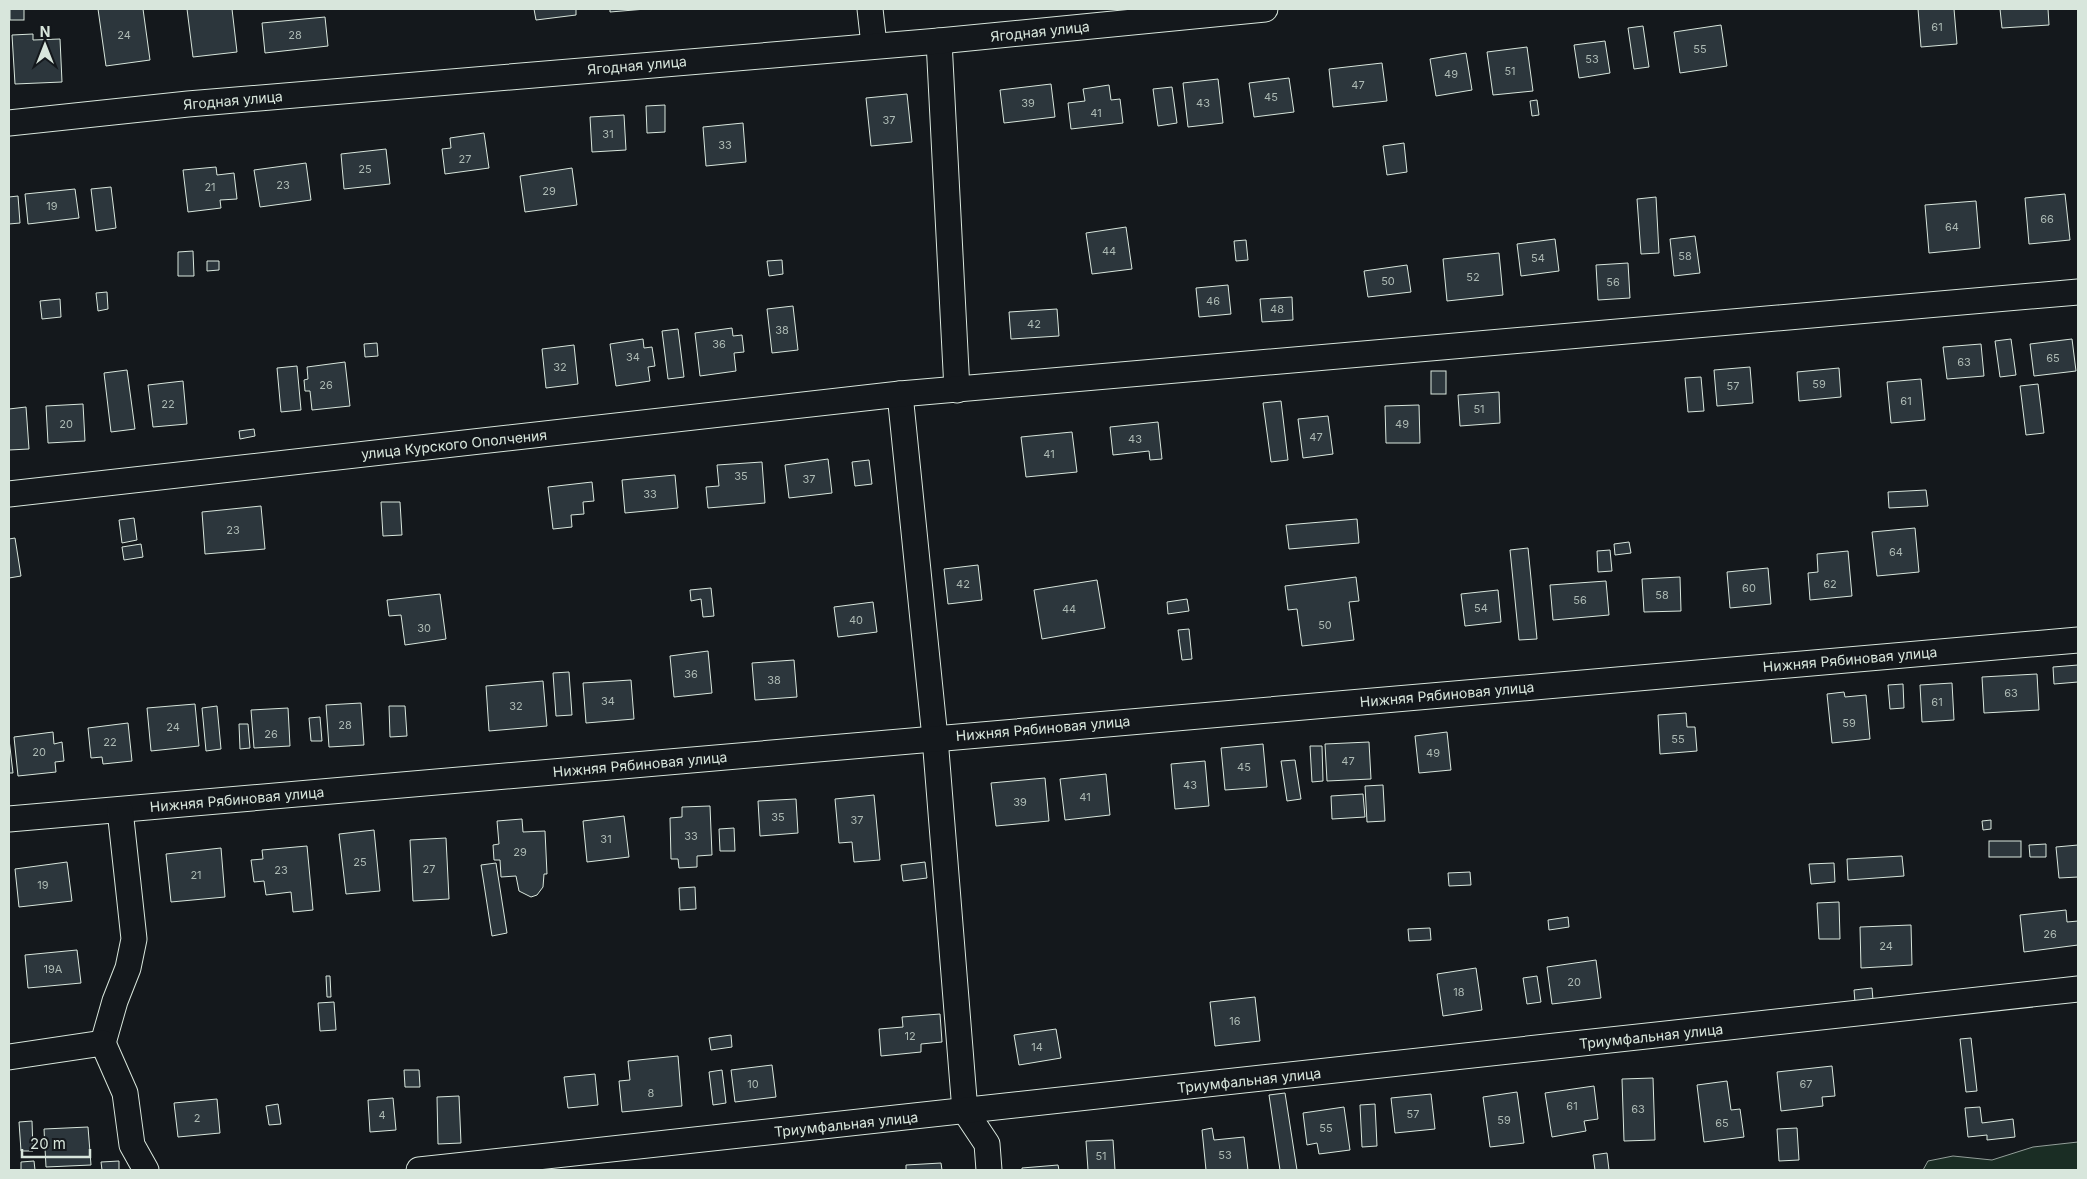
<svg xmlns="http://www.w3.org/2000/svg" width="2087" height="1179" font-family="Inter,sans-serif">
  <rect width="100%" height="100%" fill="#14181c"/>
  <polygon fill="#1a2d24" stroke="#939e99" points="2078,1142 2078,1170 1923,1170 1928,1161 1953,1156 1992,1160 2033,1147"/>
  <g fill="#2c363c" stroke="#d8e6dc">
    <rect x="10" y="9" width="14" height="11"/>
    <polygon points="98,9 143,9 150,60 106,66"/>
    <polygon points="187,9 232,9 237,52 193,57"/>
    <polygon points="534,9 576,9 576,15 536,20"/>
    <polygon points="610,9 646,9 610,12"/>
    <polygon points="1918,9 1954,9 1957,44 1921,47"/>
    <polygon points="2000,9 2048,9 2049,25 2002,28"/>
    <polygon points="325,17 328,46 265,53 262,23"/>
    <polygon points="1721,25 1727,66 1680,73 1674,32"/>
    <polygon points="1643,26 1649,67 1634,69 1628,28"/>
    <polygon points="33,34 33,40 60,39 62,82 15,84 12,35"/>
    <polygon points="1605,41 1610,73 1579,78 1574,45"/>
    <polygon points="1527,47 1533,91 1493,95 1487,52"/>
    <polygon points="1466,53 1472,90 1436,96 1430,59"/>
    <polygon points="1382,63 1387,101 1333,107 1329,69"/>
    <polygon points="1289,78 1294,112 1254,117 1249,83"/>
    <polygon points="1218,79 1223,123 1188,127 1183,83"/>
    <polygon points="1051,84 1055,117 1004,123 1000,90"/>
    <polygon points="1109,85 1111,100 1120,99 1123,123 1071,129 1068,103 1085,101 1083,89"/>
    <polygon points="1172,87 1177,123 1158,126 1153,89"/>
    <polygon points="907,94 912,142 871,146 866,98"/>
    <polygon points="1537,100 1539,115 1532,116 1530,101"/>
    <polygon points="665,105 665,132 647,133 646,106"/>
    <polygon points="624,115 626,150 592,152 590,117"/>
    <polygon points="743,123 746,162 706,166 703,127"/>
    <polygon points="484,133 489,168 445,174 442,149 451,148 450,138"/>
    <polygon points="1404,143 1407,172 1387,175 1383,146"/>
    <polygon points="386,149 390,184 344,189 341,154"/>
    <polygon points="306,163 311,200 260,207 254,170"/>
    <polygon points="216,167 217,175 234,173 237,199 220,200 221,208 188,212 183,170"/>
    <polygon points="572,168 577,205 525,212 520,176"/>
    <polygon points="111,187 116,228 96,231 91,189"/>
    <polygon points="75,189 79,218 28,224 25,194"/>
    <polygon points="2065,194 2070,240 2029,244 2025,198"/>
    <polygon points="18,196 20,223 9,224 9,197"/>
    <polygon points="1656,197 1659,253 1641,254 1637,199"/>
    <polygon points="1976,201 1980,248 1929,253 1925,205"/>
    <polygon points="1126,227 1132,269 1092,274 1086,233"/>
    <polygon points="1695,236 1700,273 1674,276 1670,239"/>
    <polygon points="1555,239 1559,271 1521,276 1517,244"/>
    <polygon points="1246,240 1248,260 1236,261 1234,241"/>
    <polygon points="193,251 194,276 178,276 178,252"/>
    <polygon points="1499,253 1503,295 1447,301 1443,259"/>
    <polygon points="782,260 783,274 769,276 767,261"/>
    <polygon points="207,261 219,261 219,270 207,271"/>
    <polygon points="1628,263 1630,298 1598,300 1596,265"/>
    <polygon points="1407,265 1411,292 1368,297 1364,271"/>
    <polygon points="1228,285 1231,314 1199,317 1196,288"/>
    <polygon points="107,292 108,309 98,311 96,293"/>
    <polygon points="1292,297 1293,320 1262,322 1260,299"/>
    <polygon points="60,299 61,317 42,319 40,301"/>
    <polygon points="793,306 798,350 772,353 767,309"/>
    <polygon points="1057,309 1059,336 1011,339 1009,312"/>
    <polygon points="732,328 733,336 742,335 744,352 734,353 736,371 700,376 695,333"/>
    <polygon points="678,329 684,377 668,379 662,331"/>
    <polygon points="643,339 644,348 652,347 655,366 648,367 650,381 616,386 610,344"/>
    <polygon points="2011,339 2016,375 2000,377 1995,341"/>
    <polygon points="2072,339 2076,371 2034,376 2030,344"/>
    <polygon points="377,343 378,356 365,357 364,344"/>
    <polygon points="1981,344 1984,376 1947,379 1943,347"/>
    <polygon points="574,345 578,384 546,388 542,349"/>
    <polygon points="345,362 350,406 312,410 310,391 305,391 304,380 308,379 307,367"/>
    <polygon points="297,366 301,410 281,412 277,368"/>
    <polygon points="1750,367 1753,403 1717,406 1714,370"/>
    <polygon points="1839,368 1841,397 1799,401 1797,372"/>
    <polygon points="127,370 135,429 111,432 104,373"/>
    <rect x="1431" y="371" width="15" height="23"/>
    <polygon points="1701,377 1704,411 1688,412 1685,378"/>
    <polygon points="1921,379 1925,420 1891,423 1887,382"/>
    <polygon points="183,381 187,424 153,427 148,385"/>
    <polygon points="2038,384 2044,433 2026,435 2020,386"/>
    <polygon points="1499,392 1500,423 1460,426 1458,395"/>
    <polygon points="1281,401 1288,460 1271,462 1263,403"/>
    <polygon points="83,404 85,441 48,443 46,406"/>
    <polygon points="1419,405 1420,443 1386,443 1385,406"/>
    <polygon points="26,407 29,449 9,450 9,409"/>
    <polygon points="1328,416 1333,454 1303,458 1298,419"/>
    <polygon points="1158,422 1162,459 1150,460 1149,451 1113,455 1110,427"/>
    <polygon points="254,429 255,436 240,439 239,431"/>
    <polygon points="1072,432 1077,472 1026,477 1021,437"/>
    <polygon points="828,459 832,493 789,498 785,465"/>
    <polygon points="869,460 872,484 855,486 852,462"/>
    <polygon points="762,462 765,503 708,508 706,487 719,486 717,465"/>
    <polygon points="675,475 678,508 625,513 622,480"/>
    <polygon points="592,482 594,501 583,502 584,514 571,515 572,527 553,529 548,487"/>
    <polygon points="1926,490 1928,506 1889,508 1888,492"/>
    <polygon points="381,502 400,502 402,535 383,536"/>
    <polygon points="261,506 265,549 205,554 202,512"/>
    <polygon points="134,518 137,540 122,543 119,520"/>
    <polygon points="1357,519 1359,543 1289,549 1286,525"/>
    <polygon points="1915,528 1919,572 1877,576 1872,532"/>
    <polygon points="15,538 21,576 9,578 9,539"/>
    <polygon points="1629,542 1631,553 1615,555 1614,544"/>
    <polygon points="141,544 143,557 124,560 122,547"/>
    <polygon points="1528,548 1537,639 1519,640 1510,550"/>
    <polygon points="1610,550 1612,571 1598,572 1597,551"/>
    <polygon points="1848,551 1852,596 1810,600 1808,573 1818,572 1817,554"/>
    <polygon points="978,565 982,600 948,604 944,569"/>
    <polygon points="1768,568 1771,604 1730,608 1727,572"/>
    <polygon points="1356,577 1359,601 1349,602 1354,640 1302,646 1297,609 1288,610 1285,586"/>
    <polygon points="1680,577 1681,611 1644,612 1642,579"/>
    <polygon points="1097,580 1105,628 1042,639 1034,590"/>
    <polygon points="1606,581 1609,615 1553,620 1550,585"/>
    <polygon points="711,588 714,616 703,617 701,599 691,601 690,590"/>
    <polygon points="1498,590 1501,622 1465,626 1461,594"/>
    <polygon points="440,594 446,639 405,645 401,615 389,616 387,600"/>
    <polygon points="1187,599 1189,611 1168,614 1167,602"/>
    <polygon points="873,602 877,632 838,637 834,607"/>
    <polygon points="1189,629 1192,659 1182,660 1178,630"/>
    <polygon points="708,651 712,693 674,697 670,656"/>
    <polygon points="794,660 797,697 755,700 752,663"/>
    <polygon points="2078,665 2078,682 2054,684 2053,667"/>
    <polygon points="569,672 572,715 556,716 553,673"/>
    <polygon points="2037,674 2039,710 1984,713 1982,677"/>
    <polygon points="631,680 634,719 586,723 583,683"/>
    <polygon points="543,681 547,726 489,731 486,686"/>
    <polygon points="1952,683 1954,720 1922,722 1920,685"/>
    <polygon points="1903,684 1904,708 1890,709 1888,685"/>
    <polygon points="1844,692 1845,697 1866,695 1870,739 1832,743 1827,694"/>
    <polygon points="361,703 364,745 329,747 326,705"/>
    <polygon points="195,704 199,746 151,751 147,708"/>
    <polygon points="217,706 221,749 206,751 202,708"/>
    <polygon points="389,706 405,706 407,736 390,737"/>
    <polygon points="288,708 290,746 254,748 251,710"/>
    <polygon points="1686,713 1687,727 1695,727 1697,751 1660,754 1658,715"/>
    <polygon points="320,717 322,741 311,741 309,718"/>
    <polygon points="128,723 132,761 103,764 102,757 91,758 88,728"/>
    <polygon points="239,724 248,724 250,748 240,749"/>
    <polygon points="53,732 54,744 62,742 64,761 55,762 56,772 18,776 14,737"/>
    <polygon points="1447,732 1451,770 1419,773 1415,736"/>
    <polygon points="9,739 13,773 9,773"/>
    <polygon points="1369,742 1371,779 1327,781 1325,744"/>
    <polygon points="1263,744 1267,787 1225,790 1221,748"/>
    <polygon points="1310,746 1322,746 1323,781 1312,782"/>
    <polygon points="1295,760 1301,799 1287,801 1281,761"/>
    <polygon points="1205,761 1209,806 1175,809 1171,764"/>
    <polygon points="1106,774 1110,815 1065,820 1060,779"/>
    <polygon points="1045,778 1049,821 996,826 991,783"/>
    <polygon points="1383,785 1385,821 1367,822 1365,786"/>
    <polygon points="1363,794 1365,817 1332,819 1331,796"/>
    <polygon points="874,795 880,860 854,862 852,842 839,843 835,799"/>
    <polygon points="796,799 798,833 760,836 758,801"/>
    <polygon points="710,806 712,855 697,856 697,867 679,868 678,859 671,859 670,818 682,817 682,807"/>
    <polygon points="624,816 629,857 587,862 583,821"/>
    <polygon points="522,819 523,832 545,831 547,874 544,874 543,887 537,895 531,897 519,891 516,876 501,877 500,860 494,860 493,845 499,844 497,821"/>
    <polygon points="1991,820 1991,829 1983,830 1982,821"/>
    <polygon points="734,828 735,851 720,851 719,829"/>
    <polygon points="374,830 380,891 346,894 339,834"/>
    <polygon points="446,838 449,899 413,901 410,840"/>
    <rect x="1989" y="841" width="32" height="16"/>
    <polygon points="2046,844 2046,857 2030,857 2029,845"/>
    <polygon points="2078,845 2078,877 2059,878 2056,847"/>
    <polygon points="307,846 313,910 293,912 291,892 266,895 264,881 254,882 251,860 263,859 262,850"/>
    <polygon points="221,848 225,897 171,902 166,854"/>
    <polygon points="1902,856 1904,876 1848,880 1847,859"/>
    <polygon points="67,862 72,901 19,907 15,869"/>
    <polygon points="925,862 927,878 903,881 901,865"/>
    <polygon points="496,863 507,933 492,936 481,865"/>
    <polygon points="1834,863 1835,882 1811,884 1809,864"/>
    <polygon points="1470,872 1471,885 1449,886 1448,873"/>
    <polygon points="695,887 696,909 680,910 679,888"/>
    <polygon points="1839,902 1840,939 1819,939 1817,903"/>
    <polygon points="2066,910 2067,922 2078,921 2078,945 2024,952 2020,915"/>
    <polygon points="1568,917 1569,927 1549,930 1548,920"/>
    <polygon points="1911,925 1912,965 1861,968 1860,927"/>
    <polygon points="1430,928 1431,940 1409,941 1408,929"/>
    <polygon points="77,950 81,983 28,988 25,955"/>
    <polygon points="1596,960 1601,998 1552,1004 1547,967"/>
    <polygon points="1476,968 1482,1010 1443,1016 1437,974"/>
    <polygon points="326,976 330,976 331,997 327,997"/>
    <polygon points="1537,976 1541,1002 1527,1004 1523,978"/>
    <polygon points="1872,988 1873,1000 1855,1002 1854,990"/>
    <polygon points="1255,997 1260,1041 1215,1046 1210,1002"/>
    <polygon points="334,1002 336,1030 320,1031 318,1003"/>
    <polygon points="940,1014 942,1042 921,1044 921,1052 881,1056 879,1029 903,1027 902,1017"/>
    <polygon points="1056,1029 1061,1058 1019,1065 1014,1035"/>
    <polygon points="731,1035 732,1047 711,1050 709,1038"/>
    <polygon points="1971,1038 1977,1091 1966,1092 1960,1039"/>
    <polygon points="678,1056 682,1106 622,1112 619,1081 630,1080 628,1061"/>
    <polygon points="772,1065 776,1097 735,1102 731,1070"/>
    <polygon points="1832,1066 1835,1096 1822,1097 1823,1106 1781,1111 1777,1072"/>
    <polygon points="404,1070 419,1070 420,1087 405,1087"/>
    <polygon points="722,1070 726,1103 713,1105 709,1072"/>
    <polygon points="595,1074 598,1105 568,1108 564,1077"/>
    <polygon points="1653,1078 1655,1140 1624,1141 1622,1079"/>
    <polygon points="1727,1081 1731,1110 1740,1109 1744,1137 1704,1142 1697,1085"/>
    <polygon points="1594,1086 1598,1119 1584,1121 1586,1131 1552,1137 1545,1093"/>
    <polygon points="1517,1092 1524,1143 1490,1147 1483,1097"/>
    <polygon points="1285,1093 1297,1170 1280,1170 1269,1095"/>
    <polygon points="1431,1094 1435,1129 1395,1133 1391,1098"/>
    <polygon points="459,1096 461,1143 438,1144 437,1097"/>
    <polygon points="393,1098 396,1130 370,1132 368,1100"/>
    <polygon points="217,1099 220,1133 178,1137 174,1103"/>
    <polygon points="278,1104 281,1124 269,1125 266,1106"/>
    <polygon points="1375,1104 1377,1146 1362,1147 1360,1105"/>
    <polygon points="1344,1107 1350,1150 1319,1154 1317,1143 1307,1145 1303,1113"/>
    <polygon points="1980,1107 1982,1123 2013,1119 2015,1137 1987,1140 1987,1135 1968,1137 1965,1108"/>
    <polygon points="32,1121 33,1151 21,1151 19,1122"/>
    <polygon points="88,1127 91,1165 46,1167 44,1129"/>
    <polygon points="1212,1128 1214,1140 1244,1137 1248,1170 1206,1170 1202,1130"/>
    <polygon points="1797,1128 1799,1160 1779,1161 1777,1129"/>
    <polygon points="1113,1140 1115,1170 1088,1170 1086,1141"/>
    <polygon points="1607,1153 1609,1170 1595,1170 1593,1155"/>
    <polygon points="34,1161 35,1170 21,1170 21,1162"/>
    <polygon points="119,1161 119,1170 102,1170 101,1162"/>
    <polygon points="941,1163 942,1170 906,1170 906,1165"/>
    <polygon points="1058,1165 1059,1170 1022,1170 1022,1168"/>
  </g>
  <g fill="none" stroke-linecap="round" stroke-linejoin="round">
    <g stroke="#d8e6dc" stroke-width="27">
      <g id="minor">
        <polyline points="870,9 874,45"/>
        <polyline points="939,41 957,390"/>
        <polyline points="9,123 188,104 939,41 1265,9"/>
        <polyline points="900,394 935,738 965,1111 987,1144 989,1170"/>
        <polyline points="9,494 900,394 2078,292"/>
        <polyline points="9,819 2078,640"/>
        <polyline points="103,1043 115,1001 128,968 134,939 120,810"/>
        <polyline points="9,1057 103,1043 125,1093 132,1145 146,1170"/>
        <polyline points="419,1170 2078,989"/>
      </g>
    </g>
    <use href="#minor" stroke="#14181c" stroke-width="25"/>
  </g>
  <g text-anchor="middle" dominant-baseline="central" stroke-width="4" stroke-linejoin="round" paint-order="stroke">
    <g font-size="11" fill="#adbab4">
      <text x="1937" y="27">61</text>
      <text x="124" y="35">24</text>
      <text x="295" y="35">28</text>
      <text x="1700" y="49">55</text>
      <text x="1592" y="59">53</text>
      <text x="1510" y="71">51</text>
      <text x="1451" y="74">49</text>
      <text x="1358" y="85">47</text>
      <text x="1271" y="97">45</text>
      <text x="1028" y="103">39</text>
      <text x="1203" y="103">43</text>
      <text x="1096" y="113">41</text>
      <text x="889" y="120">37</text>
      <text x="608" y="134">31</text>
      <text x="725" y="145">33</text>
      <text x="465" y="159">27</text>
      <text x="365" y="169">25</text>
      <text x="283" y="185">23</text>
      <text x="210" y="187">21</text>
      <text x="549" y="191">29</text>
      <text x="52" y="206">19</text>
      <text x="2047" y="219">66</text>
      <text x="1952" y="227">64</text>
      <text x="1109" y="251">44</text>
      <text x="1685" y="256">58</text>
      <text x="1538" y="258">54</text>
      <text x="1473" y="277">52</text>
      <text x="1388" y="281">50</text>
      <text x="1613" y="282">56</text>
      <text x="1213" y="301">46</text>
      <text x="1277" y="309">48</text>
      <text x="1034" y="324">42</text>
      <text x="782" y="330">38</text>
      <text x="719" y="344">36</text>
      <text x="633" y="357">34</text>
      <text x="2053" y="358">65</text>
      <text x="1964" y="362">63</text>
      <text x="560" y="367">32</text>
      <text x="1819" y="384">59</text>
      <text x="326" y="385">26</text>
      <text x="1733" y="386">57</text>
      <text x="1906" y="401">61</text>
      <text x="168" y="404">22</text>
      <text x="1479" y="409">51</text>
      <text x="66" y="424">20</text>
      <text x="1402" y="424">49</text>
      <text x="1316" y="437">47</text>
      <text x="1135" y="439">43</text>
      <text x="1049" y="454">41</text>
      <text x="741" y="476">35</text>
      <text x="809" y="479">37</text>
      <text x="650" y="494">33</text>
      <text x="233" y="530">23</text>
      <text x="1896" y="552">64</text>
      <text x="963" y="584">42</text>
      <text x="1830" y="584">62</text>
      <text x="1749" y="588">60</text>
      <text x="1662" y="595">58</text>
      <text x="1580" y="600">56</text>
      <text x="1481" y="608">54</text>
      <text x="1069" y="609">44</text>
      <text x="856" y="620">40</text>
      <text x="1325" y="625">50</text>
      <text x="424" y="628">30</text>
      <text x="691" y="674">36</text>
      <text x="774" y="680">38</text>
      <text x="2011" y="693">63</text>
      <text x="608" y="701">34</text>
      <text x="1937" y="702">61</text>
      <text x="516" y="706">32</text>
      <text x="1849" y="723">59</text>
      <text x="345" y="725">28</text>
      <text x="173" y="727">24</text>
      <text x="271" y="734">26</text>
      <text x="1678" y="739">55</text>
      <text x="110" y="742">22</text>
      <text x="39" y="752">20</text>
      <text x="1433" y="753">49</text>
      <text x="1348" y="761">47</text>
      <text x="1244" y="767">45</text>
      <text x="1190" y="785">43</text>
      <text x="1085" y="797">41</text>
      <text x="1020" y="802">39</text>
      <text x="778" y="817">35</text>
      <text x="857" y="820">37</text>
      <text x="691" y="836">33</text>
      <text x="606" y="839">31</text>
      <text x="520" y="852">29</text>
      <text x="360" y="862">25</text>
      <text x="429" y="869">27</text>
      <text x="281" y="870">23</text>
      <text x="196" y="875">21</text>
      <text x="43" y="885">19</text>
      <text x="2050" y="934">26</text>
      <text x="1886" y="946">24</text>
      <text x="53" y="969">19А</text>
      <text x="1574" y="982">20</text>
      <text x="1459" y="992">18</text>
      <text x="1235" y="1021">16</text>
      <text x="910" y="1036">12</text>
      <text x="1037" y="1047">14</text>
      <text x="753" y="1084">10</text>
      <text x="1806" y="1084">67</text>
      <text x="651" y="1093">8</text>
      <text x="1572" y="1106">61</text>
      <text x="1638" y="1109">63</text>
      <text x="1413" y="1114">57</text>
      <text x="382" y="1115">4</text>
      <text x="197" y="1118">2</text>
      <text x="1504" y="1120">59</text>
      <text x="1722" y="1123">65</text>
      <text x="1326" y="1128">55</text>
      <text x="1225" y="1155">53</text>
      <text x="1101" y="1156">51</text>
    </g>
    <g font-size="14" fill="#d8e6dc" stroke="#14181c">
      <text transform="translate(1040 31) rotate(-6)">Ягодная улица</text>
      <text transform="translate(637 65) rotate(-5)">Ягодная улица</text>
      <text transform="translate(233 100) rotate(-5)">Ягодная улица</text>
      <text transform="translate(454 444) rotate(-6)">улица Курского Ополчения</text>
      <text transform="translate(1850 659) rotate(-5)">Нижняя Рябиновая улица</text>
      <text transform="translate(1447 694) rotate(-5)">Нижняя Рябиновая улица</text>
      <text transform="translate(1043 728) rotate(-5)">Нижняя Рябиновая улица</text>
      <text transform="translate(640 764) rotate(-5)">Нижняя Рябиновая улица</text>
      <text transform="translate(237 799) rotate(-5)">Нижняя Рябиновая улица</text>
      <text transform="translate(1651 1036) rotate(-6)">Триумфальная улица</text>
      <text transform="translate(1249 1080) rotate(-6)">Триумфальная улица</text>
      <text transform="translate(846 1124) rotate(-6)">Триумфальная улица</text>
    </g>
  </g>
  <rect width="2087" height="1179" fill="none" stroke="#d8e6dc" stroke-width="20"/>
  <g transform="translate(45 45)" stroke="#14181c" stroke-width="4" paint-order="stroke">
  <path d="M0-4L9 19L0 12L-9 19Z" fill="#d8e6dc"/>
  <text y="-8" font-size="14" font-weight="bold" text-anchor="middle" fill="#d8e6dc">N</text>
  </g>
  <path d="M22 1149v8h68v-8" fill="none" stroke="#d8e6dc" stroke-width="2.5"/>
  <text x="30" y="1149" font-size="15" fill="#d8e6dc" stroke="#14181c" stroke-width="4" paint-order="stroke">20 m</text>
</svg>
